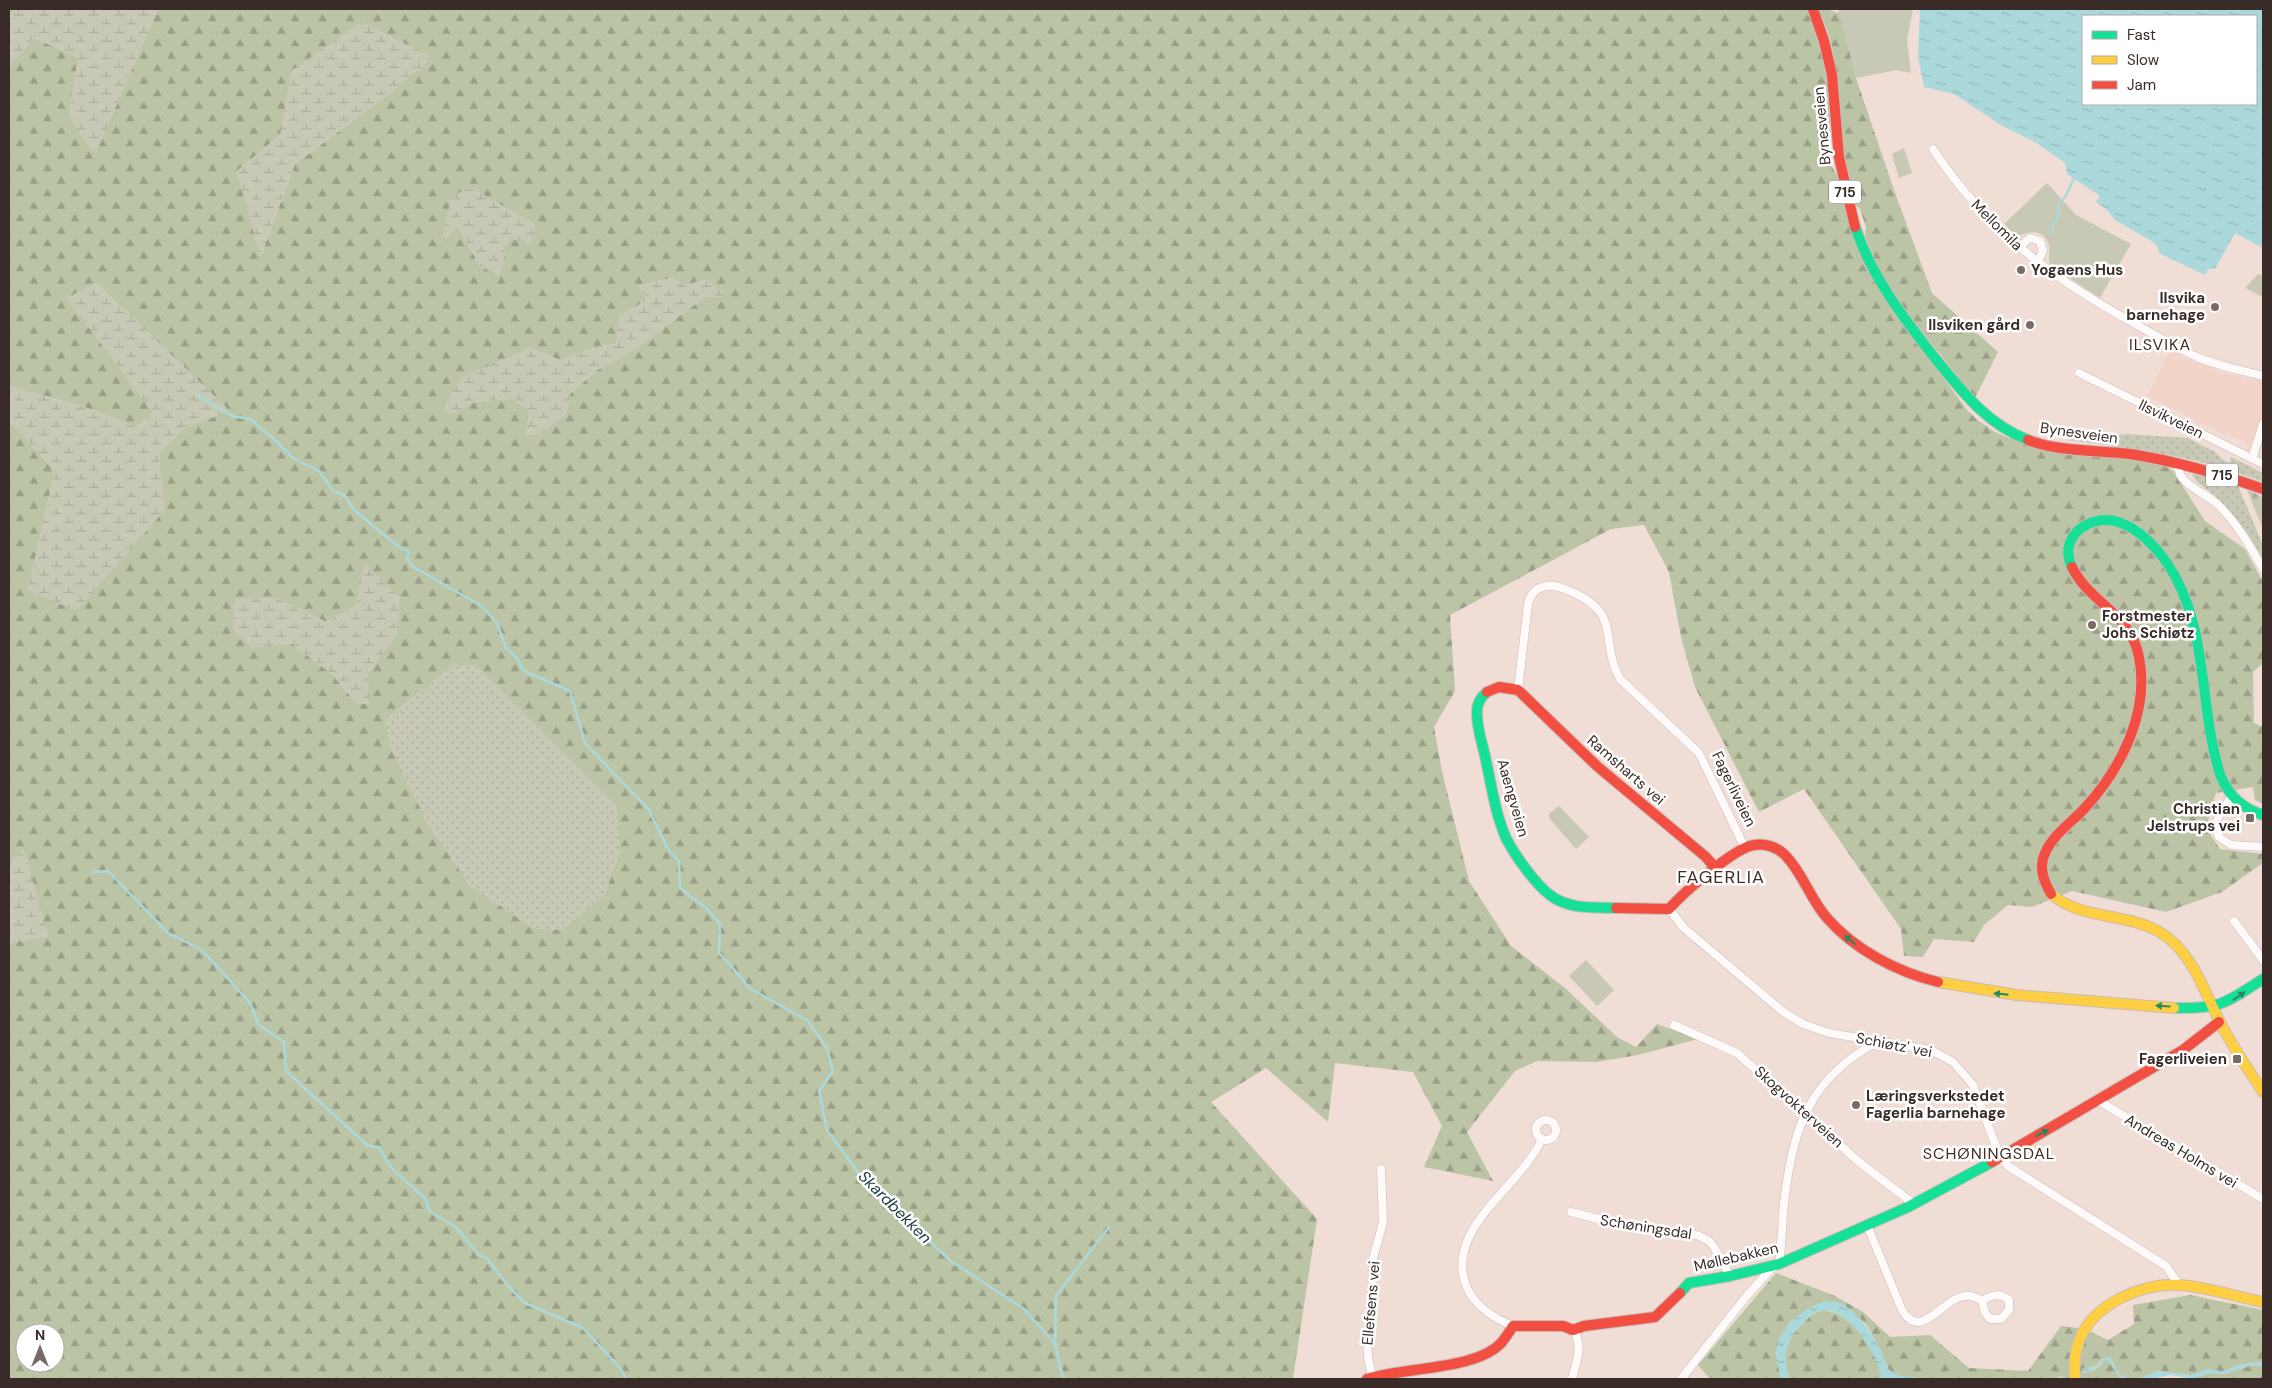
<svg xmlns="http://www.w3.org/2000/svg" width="2272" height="1388" font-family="'DM Sans',sans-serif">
  <defs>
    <pattern id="grass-dots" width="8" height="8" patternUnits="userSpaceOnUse" patternTransform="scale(1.25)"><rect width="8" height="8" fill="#c7c9b5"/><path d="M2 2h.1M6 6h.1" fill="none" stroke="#acad9c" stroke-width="1.8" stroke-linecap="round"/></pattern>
    <pattern id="forest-firs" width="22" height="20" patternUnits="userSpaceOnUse" patternTransform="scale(1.25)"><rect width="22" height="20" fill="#bcc4a6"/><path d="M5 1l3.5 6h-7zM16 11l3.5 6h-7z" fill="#9a9f87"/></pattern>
    <pattern id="wetland-marsh" width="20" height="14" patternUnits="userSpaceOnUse" patternTransform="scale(1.25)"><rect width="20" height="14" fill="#c7c9b5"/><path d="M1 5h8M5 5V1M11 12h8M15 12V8" fill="none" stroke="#acad9c"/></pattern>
    <pattern id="cemetery-stones" width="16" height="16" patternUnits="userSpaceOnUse" patternTransform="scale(1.25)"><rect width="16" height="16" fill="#c7c9b5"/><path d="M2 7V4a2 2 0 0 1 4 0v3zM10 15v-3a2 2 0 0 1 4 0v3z" fill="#acad9c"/></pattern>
    <pattern id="water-ripples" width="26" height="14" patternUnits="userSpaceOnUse" patternTransform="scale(1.25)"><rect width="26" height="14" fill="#abd8db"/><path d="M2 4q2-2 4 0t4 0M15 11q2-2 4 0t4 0" fill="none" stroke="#94babc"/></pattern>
  </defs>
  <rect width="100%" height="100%" fill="#f0ddd6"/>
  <polygon fill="#f3d4c8" points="2174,349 2179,352 2179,355 2193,362 2195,360 2214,367 2213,370 2233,375 2234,372 2237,373 2236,376 2254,380 2255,377 2263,380 2263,416 2250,450 2245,451 2248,444 2226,433 2225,435 2201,423 2200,425 2194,422 2195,420 2147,396 2170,350"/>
  <g fill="url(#grass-dots)">
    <path d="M 2127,434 L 2188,438 L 2215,452 L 2223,460 L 2230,463 L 2231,457 L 2263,473 L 2263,482 C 2200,457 2134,448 2066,440 Z"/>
    <path d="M 2195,473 L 2238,486 L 2263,545 L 2263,559 C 2250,536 2235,514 2215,496 C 2207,488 2197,485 2192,475 Z"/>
    <polygon points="455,665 475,665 616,806 620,851 605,894 562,930 534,928 470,886 426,820 391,748 385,719"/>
  </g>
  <g fill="url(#forest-firs)" fill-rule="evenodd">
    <path d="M 158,9 L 1808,9 C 1818,39 1826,67 1829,99 C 1830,110 1831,123 1830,134 C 1827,153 1824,156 1836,173 L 1893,310 L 1968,411 L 1979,421 L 1995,432 L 2028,446 L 2044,450 L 2131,460 L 2166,466 L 2173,471 L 2205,521 L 2245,549 L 2263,582 L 2263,663 L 2253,672 L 2254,723 L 2263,727 L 2263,804 L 2255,800 L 2253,787 L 2216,793 L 2206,828 L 2220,849 L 2263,854 L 2263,863 L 2222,892 L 2166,912 L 2072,891 L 2032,907 L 2008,905 L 1984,925 L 1974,942 L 1934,939 L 1923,957 L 1904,956 L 1901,929 L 1804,789 L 1759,812 L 1695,687 L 1681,637 L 1669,572 L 1644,525 L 1611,529 L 1450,615 L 1455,691 L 1434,727 L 1442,771 L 1469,881 L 1511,946 L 1565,988 L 1617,1037 L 1636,1047 L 1657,1024 L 1698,1039 L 1638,1055 L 1597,1062 L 1537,1061 L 1515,1071 L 1467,1132 L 1493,1181 L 1424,1167 L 1442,1126 L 1413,1072 L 1335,1063 L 1328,1122 L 1266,1068 L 1211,1102 L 1317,1219 L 1293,1379 L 9,1379 L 9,943 L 48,936 L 23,850 L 9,863 L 9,421 L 55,471 L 28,590 L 164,511 L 159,454 L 182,429 L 229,411 L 97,283 L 67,298 L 153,412 L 136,427 L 82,406 L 9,386 L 9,66 L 34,38 L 78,57 L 69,117 L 95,154 ZM 432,57 L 394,90 L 295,164 L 261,255 L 237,171 L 280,135 ZM 468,186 L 509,238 L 499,275 L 480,266 L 459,229 L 441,241 ZM 671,278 L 685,285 L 706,280 L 721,297 L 705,297 L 632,351 L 597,370 L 570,394 L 566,415 L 525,435 L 530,412 L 512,398 L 475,402 L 529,348 L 560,360 L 600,346 L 616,344 L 620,316 L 647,300 L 640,286 ZM 365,564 L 397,634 L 368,673 L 357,704 L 332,674 L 292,644 L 276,598 L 326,622 L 356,606 ZM 455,665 L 475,665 L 616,806 L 620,851 L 605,894 L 562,930 L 534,928 L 470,886 L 426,820 L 391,748 L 385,719 ZM 25,1333 L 55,1333 L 55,1363 L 25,1363 Z"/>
    <polygon points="1819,9 1827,9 1841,14 1856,78 1895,193 1932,293 1998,352 1975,398 1907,313 1883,278 1871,253 1865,236 1866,227 1860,209 1852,201 1844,165 1837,73 1830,38"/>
    <path d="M 1776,1273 L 1835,1296 L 1863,1312 L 1890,1337 L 1930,1335 L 1969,1368 L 2028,1371 L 2061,1326 L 2085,1329 L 2108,1340 L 2134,1324 L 2133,1305 L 2190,1295 L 2263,1310 L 2263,1362 L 2238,1365 L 2224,1371 L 2203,1372 L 2191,1375 L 2157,1371 L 2141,1379 L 2130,1379 L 2120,1375 L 2110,1357 L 2103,1359 L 2095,1366 L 2082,1369 L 2083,1373 C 2095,1372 2100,1363 2109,1361 L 2121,1379 L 2061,1379 L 2063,1376 L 2053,1379 L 1906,1378 C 1901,1376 1895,1375 1891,1372 C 1887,1368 1873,1334 1867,1326 C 1861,1318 1853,1313 1846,1307 L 1808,1309 L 1789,1323 L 1785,1330 L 1776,1352 L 1781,1379 L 1710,1379 L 1698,1365 Z"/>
    <path d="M 1823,1310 C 1851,1312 1880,1352 1881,1379 L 1790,1379 C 1781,1357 1786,1339 1803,1323 C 1809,1317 1814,1312 1823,1310 Z"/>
    <polygon points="2249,1366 2263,1366 2263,1379 2192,1379 2206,1374 2224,1374"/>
  </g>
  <g fill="url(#wetland-marsh)">
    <polygon points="9,9 158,9 95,155 69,117 78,57 34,38 9,66"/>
    <polygon points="362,22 432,57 394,90 295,164 260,257 237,171 280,135 292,70"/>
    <polygon points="468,186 535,224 531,245 509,238 499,276 480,266 459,229 441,242 451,199"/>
    <polygon points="671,278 685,285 706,280 726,293 721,297 705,297 632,351 597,370 570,394 566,415 541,434 525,435 530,412 512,398 475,402 451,414 442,409 461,378 529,348 560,360 600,346 616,344 620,316 647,300 640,285"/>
    <polygon points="97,283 230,411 183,429 159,454 164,511 76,611 28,590 55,471 9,421 9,386 82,406 136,427 153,412 66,298"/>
    <polygon points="365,564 400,598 397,634 368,673 369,704 357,704 332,674 292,644 250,648 234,630 233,599 276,598 326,622 356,606"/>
    <polygon points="24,849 48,936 9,943 9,863"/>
  </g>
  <polygon fill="url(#cemetery-stones)" points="2247,490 2263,497 2263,529"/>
  <g fill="#c7c9b5">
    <polygon points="1838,9 1913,9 1907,40 1911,73 1896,70 1856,78"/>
    <polygon points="1904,148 1912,173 1899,178 1892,154"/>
    <path d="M 2047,183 L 2076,215 L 2131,244 L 2100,298 L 2051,266 C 2047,259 2050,254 2049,246 C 2046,229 2029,230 2017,237 L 2004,224 Z"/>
    <polygon points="2258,274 2263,276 2263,297 2245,288"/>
    <polygon points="1559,806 1589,837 1576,849 1549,818 1549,814"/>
    <polygon points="1586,960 1614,990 1597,1006 1569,976"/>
  </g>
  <g fill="url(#water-ripples)" fill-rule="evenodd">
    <path d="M 1920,9 L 2263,9 L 2263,248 L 2235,233 L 2215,269 L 2208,269 L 2205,275 L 2159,253 L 2158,247 L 2153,242 L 2115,220 L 2107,210 L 2096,202 L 2100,196 L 2067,174 L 2065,163 L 2035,142 L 1999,124 L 1954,94 L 1924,87 L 1918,57 ZM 2083,16 L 2256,16 L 2256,104 L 2083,104 Z"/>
    <path d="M 1825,1301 C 1850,1298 1869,1329 1879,1347 C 1884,1354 1884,1366 1891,1371 C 1900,1379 1911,1375 1920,1379 L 1881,1379 C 1880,1356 1850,1310 1824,1310 C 1816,1311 1810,1316 1805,1321 C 1787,1338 1781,1356 1790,1379 L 1781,1379 C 1780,1371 1776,1360 1776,1352 C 1778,1327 1804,1308 1825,1301 Z"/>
    <path d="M 2107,1357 L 2110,1357 L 2120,1375 L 2130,1379 L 2121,1379 L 2109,1361 C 2100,1363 2094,1371 2083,1373 L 2082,1369 L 2095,1366 Z"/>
    <polygon points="2263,1362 2263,1366 2249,1366 2224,1374 2206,1374 2195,1379 2170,1375 2151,1379 2137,1379 2157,1371 2191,1375 2208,1369 2224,1371 2238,1365"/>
  </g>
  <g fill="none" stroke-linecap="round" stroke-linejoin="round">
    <g stroke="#abd8db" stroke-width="2.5">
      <polyline points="2052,235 2053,223 2058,218 2059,204 2066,196 2074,178"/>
      <polyline points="197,395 232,416 250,419 273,438 293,458 319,471 333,491 344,495 354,510 398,546 409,552 407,558 412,566 483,607 497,623 506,648 517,658 524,671 570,691 585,743 649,810 668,849 679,861 680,888 707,909 720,924 719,953 739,975 749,988 808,1021 827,1048 833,1071 819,1091 827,1130 868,1186 951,1261 1024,1309 1055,1344 1062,1374 1064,1379"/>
      <polyline points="93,872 108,871 168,933 202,950 250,1003 259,1025 284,1042 286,1071 368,1146 379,1147 392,1169 425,1198 430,1212 455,1226 479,1255 487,1258 507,1285 525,1303 583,1328 621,1369 626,1379"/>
      <polyline points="1055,1344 1056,1296 1109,1227"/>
    </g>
    <g stroke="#cabcb7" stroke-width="9">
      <g id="street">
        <path d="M 1933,149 C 1986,230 2053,279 2137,325 C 2157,336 2177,348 2197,357 C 2218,366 2241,370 2263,376"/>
        <polyline points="2018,248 2030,238 2040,241 2043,251 2037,263"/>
        <polyline points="2079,373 2263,464"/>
        <polyline points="2252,459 2263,424"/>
        <path d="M 2179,463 C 2174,483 2204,492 2216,503 C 2236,521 2250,546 2263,569"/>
        <path d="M 1518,690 L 1528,604 C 1530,595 1536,588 1546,586 C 1555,584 1563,589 1572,592 C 1623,614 1599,641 1620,679 L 1699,753 L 1745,848"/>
        <path d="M 2231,798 C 2222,810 2211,822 2219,837 L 2231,845 L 2263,847"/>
        <polyline points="1669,909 1684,928 1782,1011 1803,1024 1829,1033 1931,1050 1953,1062 1973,1085 2000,1157 2008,1166 2166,1266 2179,1285"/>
        <polyline points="2234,921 2263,960"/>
        <polyline points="1674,1025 1737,1053 1859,1162 1914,1204"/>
        <polyline points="2099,1101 2263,1199"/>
        <circle cx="1546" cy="1130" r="10"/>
        <polyline points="1571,1212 1618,1224 1697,1235 1709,1241 1714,1247 1730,1276"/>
        <path d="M 1867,1225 L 1902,1310 C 1922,1345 1944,1292 1971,1296 C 1974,1297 1979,1299 1982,1301 C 1991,1295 2000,1292 2009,1300 L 2009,1310 L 2001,1319 L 1990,1319 L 1985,1313 L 1982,1301"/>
        <path d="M 1513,1326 C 1495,1319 1475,1306 1467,1288 C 1442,1229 1521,1187 1542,1139"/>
        <polyline points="1372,1377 1368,1357 1367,1339 1372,1300 1373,1259 1383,1222 1381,1169"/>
        <path d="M 1572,1379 C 1576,1363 1584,1345 1573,1330"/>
        <path d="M 1681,1379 L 1745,1298 L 1770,1270 L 1779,1264 C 1782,1244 1782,1223 1784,1203 C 1793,1129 1808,1079 1877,1042"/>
      </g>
    </g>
    <g stroke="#cabcb7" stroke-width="12">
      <g id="fast">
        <path d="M 1855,227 C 1872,277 1902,316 1934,357 C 1962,391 1986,424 2028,440"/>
        <path d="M 2072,567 C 2057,537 2090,513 2118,522 C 2138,528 2156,547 2167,563 C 2210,626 2198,708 2221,777 C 2230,797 2242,808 2263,815"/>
        <path d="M 1487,692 C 1481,697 1477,703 1477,711 C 1476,726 1482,742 1485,756 C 1491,783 1495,813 1506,838 C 1514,854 1535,884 1550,895 C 1569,910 1594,907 1616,908"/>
        <path d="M 2174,1008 C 2222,1009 2225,1003 2263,979"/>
        <polyline points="1680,1293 1689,1283 1730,1276 1779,1264 1908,1207 1992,1162"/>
      </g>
    </g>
    <g stroke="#cabcb7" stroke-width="12">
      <g id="slow">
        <path d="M 2051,894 C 2083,921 2127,912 2161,933 C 2194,953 2205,995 2223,1028 C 2235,1050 2249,1071 2263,1092"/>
        <polyline points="1938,982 2017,995 2174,1008"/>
        <path d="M 2075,1379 C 2074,1366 2074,1354 2079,1341 C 2093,1303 2143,1283 2180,1285 C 2208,1287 2236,1297 2263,1302"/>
      </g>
    </g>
    <g stroke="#cabcb7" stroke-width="12">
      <g id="jam">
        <polyline points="1813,9 1824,41 1832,75 1839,157 1855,227"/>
        <path d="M 2028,440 C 2059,452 2097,450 2130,454 C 2176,461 2220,474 2263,489"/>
        <polyline points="1487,692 1499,687 1518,690 1598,767 1706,857 1716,869"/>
        <path d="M 2051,894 C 2043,880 2038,866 2046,851 C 2054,834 2072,822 2084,809 C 2121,769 2150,712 2139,657 C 2131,613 2089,603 2072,567"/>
        <path d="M 1616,908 L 1669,909 C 1683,893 1734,848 1754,845 C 1765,843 1777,847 1785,855 C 1803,873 1810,899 1827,918 C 1855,950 1897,972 1938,982"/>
        <polyline points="1992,1162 2183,1050 2219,1022"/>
        <path d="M 1367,1379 C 1404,1367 1478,1370 1502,1342 C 1506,1337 1510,1331 1513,1326 L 1563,1326 L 1573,1330 L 1584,1326 L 1655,1317 L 1680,1293"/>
      </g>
    </g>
    <use href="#street" stroke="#fdfaf9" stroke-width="8"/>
    <use href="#fast" stroke="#16e098" stroke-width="10"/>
    <use href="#slow" stroke="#ffcf43" stroke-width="10"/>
    <use href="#jam" stroke="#f24e42" stroke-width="10"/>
  </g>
  <defs><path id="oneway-solid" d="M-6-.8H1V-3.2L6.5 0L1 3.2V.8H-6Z" transform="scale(1.25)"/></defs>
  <g fill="#288660">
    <use href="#oneway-solid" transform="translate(1850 940) rotate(-141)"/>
    <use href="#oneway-solid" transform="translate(2001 994) rotate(-174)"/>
    <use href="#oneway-solid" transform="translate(2239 996) rotate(-35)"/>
    <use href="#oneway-solid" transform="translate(2163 1006) rotate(-177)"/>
    <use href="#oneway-solid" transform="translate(2042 1133) rotate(-29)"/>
  </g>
  <g fill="#796a65" stroke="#fff" stroke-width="2">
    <circle cx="2021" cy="270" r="5"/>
    <circle cx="2215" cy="307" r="5"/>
    <circle cx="2030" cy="325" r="5"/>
    <circle cx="2092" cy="625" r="5"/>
    <rect x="2245" y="813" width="10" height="10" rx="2.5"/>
    <rect x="2232" y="1054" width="10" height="10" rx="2.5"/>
    <circle cx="1856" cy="1105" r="5"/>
  </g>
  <g text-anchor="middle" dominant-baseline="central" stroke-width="5" stroke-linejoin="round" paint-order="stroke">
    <g fill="#fff" stroke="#746b68" stroke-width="1">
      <rect x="1829" y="180.5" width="32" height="23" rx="4"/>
      <rect x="2206" y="463.5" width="32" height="23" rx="4"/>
    </g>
    <g font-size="14" font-weight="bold" fill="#392c28">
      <text x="1845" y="192">715</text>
      <text x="2222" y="475">715</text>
    </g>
    <g font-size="15" fill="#392c28" stroke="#fff">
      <text transform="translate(1822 126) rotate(-95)">Bynesveien</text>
      <text transform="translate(1997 225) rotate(45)">Mellomila</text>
      <text transform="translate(2171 419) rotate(26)">Ilsvikveien</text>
      <text transform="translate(2079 433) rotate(8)">Bynesveien</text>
      <text transform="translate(1626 770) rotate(41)">Ramsharts vei</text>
      <text transform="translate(1734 789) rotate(64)">Fagerliveien</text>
      <text transform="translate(1513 798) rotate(74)">Aaengveien</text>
      <text transform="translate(1894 1045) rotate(11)">Schiøtz' vei</text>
      <text transform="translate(1799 1107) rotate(42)">Skogvokterveien</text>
      <text transform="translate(2181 1151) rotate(31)">Andreas Holms vei</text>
      <text transform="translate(1646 1227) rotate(9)">Schøningsdal</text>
      <text transform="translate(1736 1257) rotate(-13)">Møllebakken</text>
      <text transform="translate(1371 1303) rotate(-85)">Ellefsens vei</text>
    </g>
    <g font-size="15" font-weight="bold" fill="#392c28" stroke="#fff" text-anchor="end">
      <text x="2031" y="270" text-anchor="start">Yogaens Hus</text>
      <text x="2205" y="298">Ilsvika<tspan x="2205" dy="17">barnehage</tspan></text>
      <text x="2020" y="325">Ilsviken gård</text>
      <text x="2102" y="616" text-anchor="start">Forstmester<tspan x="2102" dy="17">Johs Schiøtz</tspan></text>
      <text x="2240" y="809">Christian<tspan x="2240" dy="17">Jelstrups vei</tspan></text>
      <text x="2227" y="1059">Fagerliveien</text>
      <text x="1866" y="1096" text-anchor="start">Læringsverkstedet<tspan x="1866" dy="17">Fagerlia barnehage</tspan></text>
    </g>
    <g font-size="16" letter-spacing="1" fill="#452c22" stroke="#fff">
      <text x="2160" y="344">ILSVIKA</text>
      <text x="1989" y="1153">SCHØNINGSDAL</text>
    </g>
    <g font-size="16" font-style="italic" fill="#193d40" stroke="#fff">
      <text transform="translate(895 1207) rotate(45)">Skardbekken</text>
    </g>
    <g font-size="18" letter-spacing="1" fill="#452c22" stroke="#fff">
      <text x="1721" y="877">FAGERLIA</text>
    </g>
  </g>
  <rect width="2272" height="1388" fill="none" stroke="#392c28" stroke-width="20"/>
  <rect x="2082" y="15" width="175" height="90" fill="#ffffff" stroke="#b0aba9"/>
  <rect x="2092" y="31" width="25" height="8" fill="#16e098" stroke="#b0aba9"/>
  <text x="2127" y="40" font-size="15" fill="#392c28">Fast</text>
  <rect x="2092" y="56" width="25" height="8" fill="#ffcf43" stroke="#b0aba9"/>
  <text x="2127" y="65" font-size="15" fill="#392c28">Slow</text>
  <rect x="2092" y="81" width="25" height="8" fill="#f24e42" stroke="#b0aba9"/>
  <text x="2127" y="90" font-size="15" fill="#392c28">Jam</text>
  <g transform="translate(40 1348)"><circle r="24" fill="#ffffff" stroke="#b0aba9"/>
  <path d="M0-4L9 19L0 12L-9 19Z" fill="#796a65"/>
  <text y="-8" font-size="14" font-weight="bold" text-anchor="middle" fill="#392c28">N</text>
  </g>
</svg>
